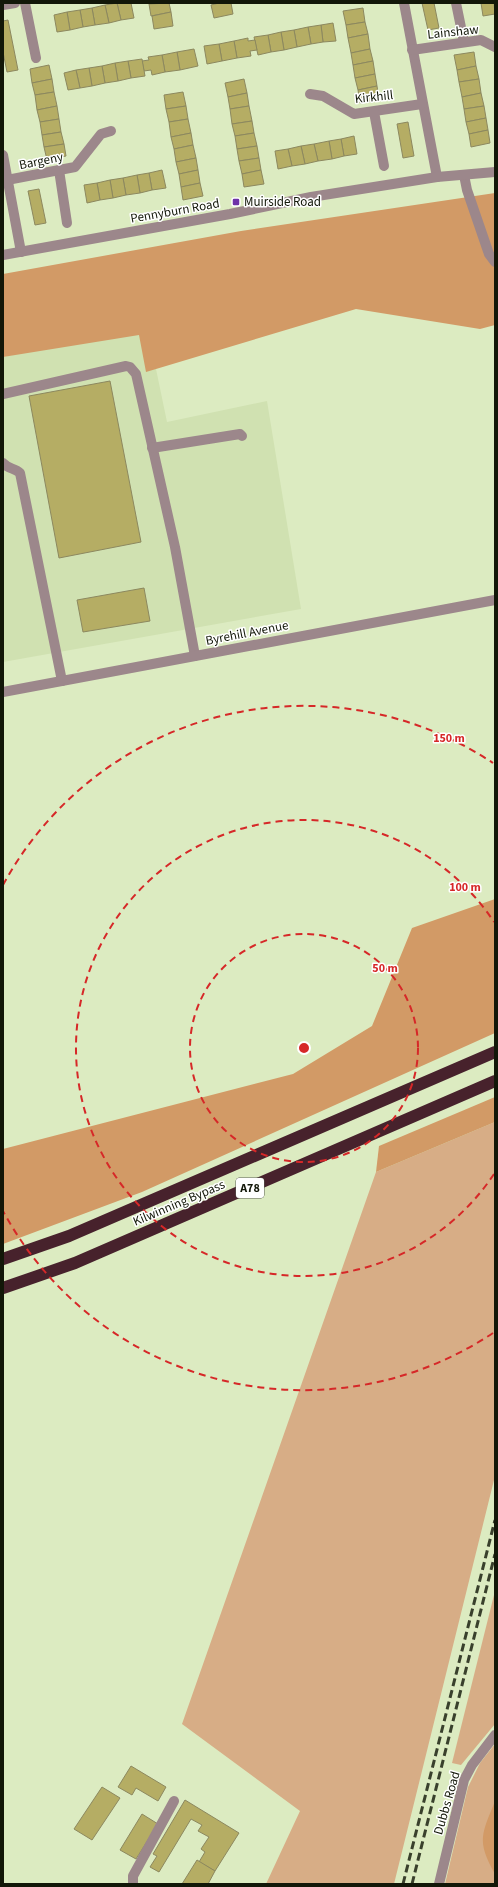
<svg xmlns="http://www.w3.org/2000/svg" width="498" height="1887" font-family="'Source Sans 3',sans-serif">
  <rect width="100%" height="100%" fill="#dcebc1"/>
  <polygon fill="#d0e1b1" points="143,327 156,369 167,422 267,401 301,609 3,662 3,357"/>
  <g fill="#d7ad86">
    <polygon points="495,1122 495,1476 394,1884 266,1884 300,1811 182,1724 376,1172"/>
    <polygon points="495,1591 495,1724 461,1765 452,1763"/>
    <polygon points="495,1744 495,1884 445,1884 468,1787 480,1763"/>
  </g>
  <g fill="#d29a66">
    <polygon points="495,193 495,325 480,329 356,309 146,372 139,335 3,357 3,274 241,231"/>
    <polygon points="495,899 495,1033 142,1192 3,1244 3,1149 293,1074 372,1026 412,928"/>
    <polygon points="495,1097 495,1122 376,1172 379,1146"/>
    <path d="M 495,1801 L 495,1874 C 476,1840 482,1834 495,1801 Z"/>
  </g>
  <g fill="#b5ad64" stroke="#8c885f">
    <polygon points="117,3 131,3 134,18 121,20"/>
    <polygon points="117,3 121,20 109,23 105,5"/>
    <polygon points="169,3 171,12 151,16 149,4"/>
    <polygon points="219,3 231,3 233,14 214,18 211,5"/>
    <polygon points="422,3 434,3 439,28 428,30"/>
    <polygon points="481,3 494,3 495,14 483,16"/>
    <polygon points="105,5 109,23 95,25 92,8"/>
    <polygon points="92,8 95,25 83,27 80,10"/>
    <polygon points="363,8 365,22 346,25 343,11"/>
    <polygon points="80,10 83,27 70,30 67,12"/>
    <polygon points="67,12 70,30 57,32 54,15"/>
    <polygon points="171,12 173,26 154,29 152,16"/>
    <polygon points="8,20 18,70 7,72 3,52 3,21"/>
    <polygon points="365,22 368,34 348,38 346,25"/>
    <polygon points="333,23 336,41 323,42 321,25"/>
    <polygon points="321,25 323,42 311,44 308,27"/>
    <polygon points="308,27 311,44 297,47 294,30"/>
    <polygon points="294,30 297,47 284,50 281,32"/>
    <polygon points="281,32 284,50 271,52 268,35"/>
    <polygon points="368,34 370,49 351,53 348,38"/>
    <polygon points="268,35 271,52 258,55 254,37"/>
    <polygon points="248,38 248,41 255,40 257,50 250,51 251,56 237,58 234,41"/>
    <polygon points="234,41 237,58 222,61 219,44"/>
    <polygon points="219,44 222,61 207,64 204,46"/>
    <polygon points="194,49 198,66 180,70 177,52"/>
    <polygon points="370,49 373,61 353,65 351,53"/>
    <polygon points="177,52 180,70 165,72 162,55"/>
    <polygon points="474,52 476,66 457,70 454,55"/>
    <polygon points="162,55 165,72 152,75 151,70 144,71 142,61 149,60 148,57"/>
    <polygon points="142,59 145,76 131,78 128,61"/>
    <polygon points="128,61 131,78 118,81 115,63"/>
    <polygon points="373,61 375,74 355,78 353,65"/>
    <polygon points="115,63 118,81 105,83 102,66"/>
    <polygon points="49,65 52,79 32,83 30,69"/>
    <polygon points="102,66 105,83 92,86 89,68"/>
    <polygon points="476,66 479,79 459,82 457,70"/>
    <polygon points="89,68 92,86 80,88 76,70"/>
    <polygon points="76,70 80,88 68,90 64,73"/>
    <polygon points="375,74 377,86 358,90 355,78"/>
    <polygon points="52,79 54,92 35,95 32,83"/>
    <polygon points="244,79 247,93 228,97 225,83"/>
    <polygon points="479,79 481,93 462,97 459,82"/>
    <polygon points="377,86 379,99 360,103 358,90"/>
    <polygon points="54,92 57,106 37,110 35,95"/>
    <polygon points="183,92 186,106 166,109 164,95"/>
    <polygon points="247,93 249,106 230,109 228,97"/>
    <polygon points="481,93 484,106 464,109 462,97"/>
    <polygon points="57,106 59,119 40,122 37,110"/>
    <polygon points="186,106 188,119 169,122 166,109"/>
    <polygon points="249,106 252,121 232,124 230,109"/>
    <polygon points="484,106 486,118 466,122 464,109"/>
    <polygon points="486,118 488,130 469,134 466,122"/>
    <polygon points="59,119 61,132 42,135 40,122"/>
    <polygon points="188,119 191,133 171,137 169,122"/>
    <polygon points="252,121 254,133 235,136 232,124"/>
    <polygon points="408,122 414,156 403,158 397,124"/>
    <polygon points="488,130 490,143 471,147 469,134"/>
    <polygon points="61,132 64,144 44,147 42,135"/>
    <polygon points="191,133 193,145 174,149 171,137"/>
    <polygon points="254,133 257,146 237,149 235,136"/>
    <polygon points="354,136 357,154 344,156 341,139"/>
    <polygon points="341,139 344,156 332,159 329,141"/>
    <polygon points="329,141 332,159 318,161 314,144"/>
    <polygon points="64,144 66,156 47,160 44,147"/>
    <polygon points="314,144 318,161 305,164 301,146"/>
    <polygon points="193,145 196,158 176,162 174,149"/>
    <polygon points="257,146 259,158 239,161 237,149"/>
    <polygon points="301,146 305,164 292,166 288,149"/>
    <polygon points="288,149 292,166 278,169 275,151"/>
    <polygon points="196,158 198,170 179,174 176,162"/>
    <polygon points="259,158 261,170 242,174 239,161"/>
    <polygon points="162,170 166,188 152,190 149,173"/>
    <polygon points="198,170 200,183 181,187 179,174"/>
    <polygon points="261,170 264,184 244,187 242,174"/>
    <polygon points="149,173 152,190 140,193 137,175"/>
    <polygon points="137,175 140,193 126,195 123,178"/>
    <polygon points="123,178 126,195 113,198 110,180"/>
    <polygon points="110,180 113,198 100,200 97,183"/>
    <polygon points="97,183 100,200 87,203 84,185"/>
    <polygon points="200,183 203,196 183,200 181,187"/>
    <polygon points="39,189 46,223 35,225 28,191"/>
    <polygon points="110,381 141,542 59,558 29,396"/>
    <polygon points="144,588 150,621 83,632 77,600"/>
    <polygon points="131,1766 166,1787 158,1801 136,1788 132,1795 118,1787"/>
    <polygon points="102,1787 120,1798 92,1840 74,1829"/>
    <polygon points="185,1800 239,1833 215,1871 199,1862 205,1852 201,1849 209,1837 198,1831 202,1825 191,1819 159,1872 150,1867 157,1856 153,1854"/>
    <polygon points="142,1814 158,1824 136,1859 120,1850"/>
    <polygon points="197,1860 215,1871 208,1884 182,1884"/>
  </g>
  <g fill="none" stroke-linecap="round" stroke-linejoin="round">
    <g stroke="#9c878b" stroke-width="10">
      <polyline points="25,3 36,58"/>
      <polyline points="404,3 437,177"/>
      <polyline points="456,3 464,42"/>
      <polyline points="3,5 15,3"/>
      <polyline points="412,50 481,40 495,47"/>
      <polyline points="310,94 323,96 354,114 422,104"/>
      <polyline points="374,112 384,166"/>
      <polyline points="3,155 21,252"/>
      <polyline points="59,170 67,223"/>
      <polyline points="464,175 467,190 489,254 495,262"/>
      <polyline points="7,180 75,167 101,134 111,131"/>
      <polyline points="3,255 230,214 311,197 437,177 495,172"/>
      <polyline points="3,394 126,366 130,367 136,374 175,547 195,656"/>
      <polyline points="152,448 240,434 242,436"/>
      <path d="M 3,463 C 8,469 15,468 20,473 L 62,681"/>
      <polyline points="3,692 495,600"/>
      <polyline points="133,1884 133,1876 174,1801"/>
      <polyline points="439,1884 464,1780 472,1765 495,1735"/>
    </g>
    <g stroke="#47222c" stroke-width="12">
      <polyline points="3,1259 69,1236 495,1052"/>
      <polyline points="3,1288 75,1263 495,1081"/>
    </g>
    <g stroke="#39402c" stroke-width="3" stroke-dasharray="8 4" stroke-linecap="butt">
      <polyline points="403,1884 495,1520"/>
      <polyline points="412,1884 495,1554"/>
    </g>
  </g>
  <g fill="none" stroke="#d62828" stroke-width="2" stroke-dasharray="7 5">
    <circle cx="304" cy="1048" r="114"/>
    <path d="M494 1174A228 228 0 1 1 494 922"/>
    <path d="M493 1333A342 342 0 0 1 3 1211M3 885A342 342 0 0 1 493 763"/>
  </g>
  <rect fill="#6e32a8" stroke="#fff" stroke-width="1.5" x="232" y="198" width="8" height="8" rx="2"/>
  <g text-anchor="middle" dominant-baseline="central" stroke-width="3" stroke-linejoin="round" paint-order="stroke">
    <rect fill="#fff" stroke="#595d52" stroke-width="1" x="236" y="1178" width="28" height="20" rx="3"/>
    <g font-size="12" font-weight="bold" fill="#121708">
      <text x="250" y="1188">A78</text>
    </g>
    <g font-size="13" fill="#121708" stroke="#fff">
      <text transform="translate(453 32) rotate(-6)">Lainshaw</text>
      <text transform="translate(374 97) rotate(-6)">Kirkhill</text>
      <text transform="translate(41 161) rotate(-11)">Bargeny</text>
      <text transform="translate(175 211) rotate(-10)">Pennyburn Road</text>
      <text transform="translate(247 633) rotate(-11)">Byrehill Avenue</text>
      <text transform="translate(179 1203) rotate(-23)">Kilwinning Bypass</text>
      <text transform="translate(447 1803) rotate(-74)">Dubbs Road</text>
    </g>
    <g font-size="13" fill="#121708" stroke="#fff" text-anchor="start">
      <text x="244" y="202">Muirside Road</text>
    </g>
  </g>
  <circle cx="304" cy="1048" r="6" fill="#d62828" stroke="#fff" stroke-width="2"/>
  <g font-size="12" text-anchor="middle" font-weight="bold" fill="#d62828" stroke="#fff" stroke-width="3" stroke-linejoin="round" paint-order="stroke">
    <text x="449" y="742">150 m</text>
    <text x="465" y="891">100 m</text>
    <text x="385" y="972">50 m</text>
  </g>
  <rect width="498" height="1887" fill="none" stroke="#121708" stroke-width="8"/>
</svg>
